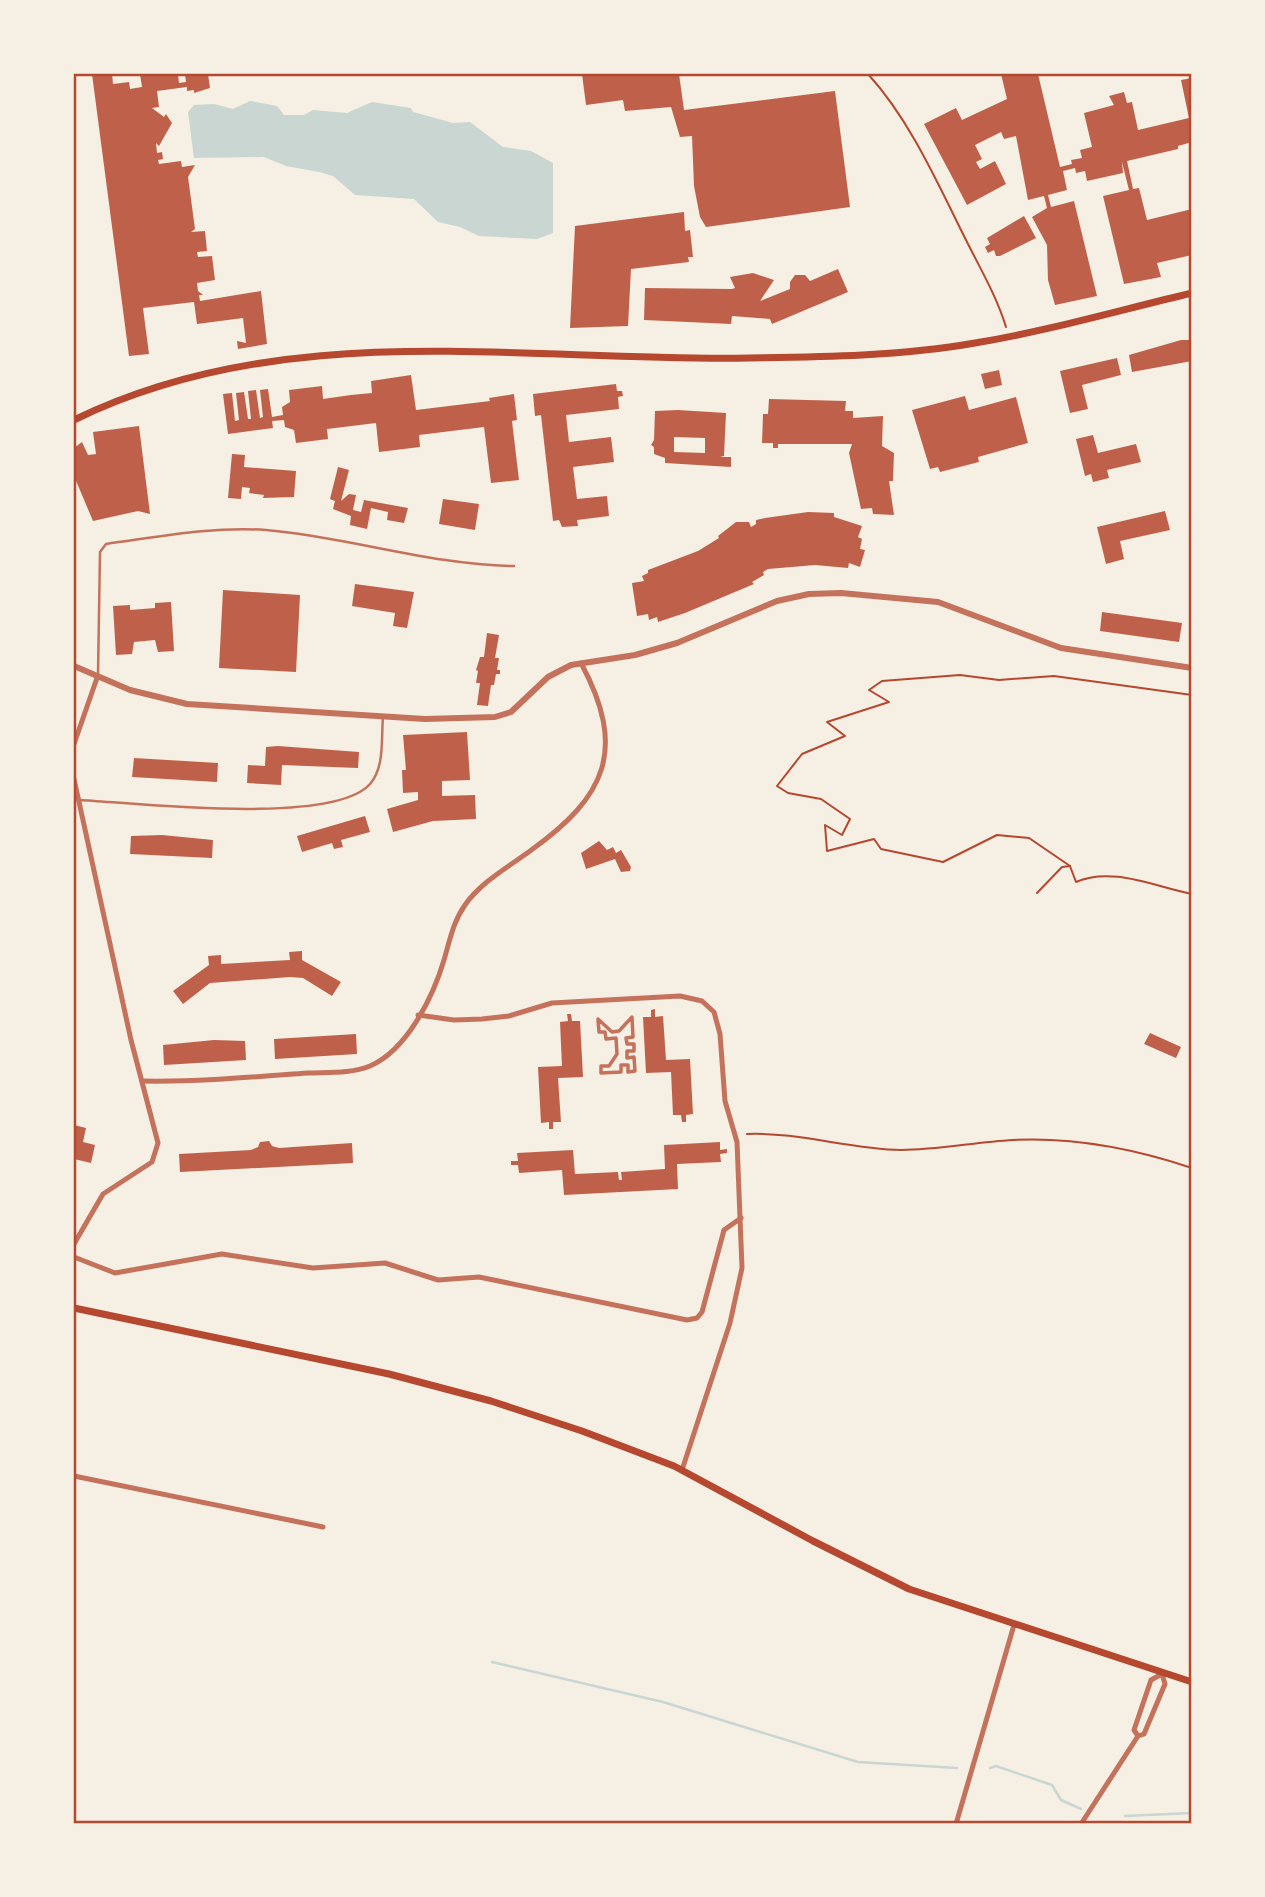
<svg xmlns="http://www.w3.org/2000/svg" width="1265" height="1897" font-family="Arial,sans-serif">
  <rect width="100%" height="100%" fill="#f6efe4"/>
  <polygon fill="#c9d6d2" points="250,101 277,106 284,115 304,115 313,110 347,113 372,102 411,108 413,112 453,123 470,122 503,147 531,151 553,163 553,233 537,239 479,236 460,227 438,222 414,199 355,195 333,176 319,172 286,166 264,157 194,158 188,112 194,105 214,104 233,109"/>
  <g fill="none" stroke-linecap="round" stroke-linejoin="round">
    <g stroke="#c9d6d2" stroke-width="2.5">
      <polyline points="492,1662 663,1702 858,1762 957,1768"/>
      <polyline points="990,1768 996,1766 1052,1785 1061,1800 1081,1809"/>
      <polyline points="1125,1816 1192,1813"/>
    </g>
  </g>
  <g fill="#bf614a" fill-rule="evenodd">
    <polygon points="92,74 112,74 113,84 129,82 130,89 142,87 140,74 178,74 179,83 186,82 185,74 208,74 210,88 194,93 194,90 187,91 187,87 157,91 159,107 152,108 164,117 166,114 172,123 159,146 156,143 157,153 162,152 163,159 158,160 159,164 181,161 182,167 195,165 188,177 195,229 191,232 205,231 207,251 197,252 198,257 212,256 215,280 197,283 198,291 203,295 199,295 200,301 261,291 267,344 238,349 237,341 246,343 243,318 197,324 194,302 143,308 149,354 129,356"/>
    <polygon points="582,74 679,74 684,110 835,91 850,207 706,227 700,217 694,186 692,136 680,137 671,107 625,111 623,100 586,105"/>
    <polygon points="1001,74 1038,74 1060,167 1072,164 1071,160 1082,158 1080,150 1092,147 1084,113 1114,105 1109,96 1124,92 1127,103 1132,102 1138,130 1189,118 1181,80 1192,78 1192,142 1178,146 1178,149 1127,161 1133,189 1139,188 1147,220 1192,209 1192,255 1157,263 1161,277 1124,284 1103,196 1129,190 1122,162 1123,173 1087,181 1085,171 1076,173 1075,168 1063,171 1067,190 1048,195 1051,207 1074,201 1097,296 1055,305 1048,280 1047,245 1032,217 1047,208 1044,196 1028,200 1016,136 1004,139 1001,132 975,145 982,159 976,162 980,169 995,161 1006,184 967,205 924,124 956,108 962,120 1007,99"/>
    <polygon points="684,212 685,231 690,230 693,257 688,257 689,262 631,269 628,326 570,328 575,226"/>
    <polygon points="1024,216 1036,238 1000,256 996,256 994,250 988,253 985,247 990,244 987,238"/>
    <polygon points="838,269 848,292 772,324 770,319 732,316 731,324 644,320 645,288 732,289 735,288 730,277 753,273 774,280 760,301 790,289 790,282 795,275 805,275 810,281"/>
    <polygon points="1181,340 1192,340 1192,361 1132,372 1129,355"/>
    <polygon points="1117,358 1121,375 1082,385 1088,409 1070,413 1060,371"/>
    <polygon points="999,370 1002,385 985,389 981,374"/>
    <polygon points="411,375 416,410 490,401 489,398 514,394 517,420 512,421 519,480 491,483 484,427 419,435 420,447 379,452 376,423 327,429 328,439 296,443 294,430 285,427 284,420 272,421 273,428 228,434 223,394 232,393 235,421 239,420 236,393 244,392 248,419 251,419 248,391 256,390 260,418 263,417 260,390 268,389 272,417 283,415 282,407 290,402 289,390 322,386 323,399 351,395 372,393 371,381"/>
    <polygon points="616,384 617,391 622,391 623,396 618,397 619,409 566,415 569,442 611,437 614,462 573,467 577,499 607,496 609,516 577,520 578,526 562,527 559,520 553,521 541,415 535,416 533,394"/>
    <polygon points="965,396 969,410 1016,397 1028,443 978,457 979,462 940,472 938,467 930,469 912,410"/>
    <polygon points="769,399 846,401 845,411 853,411 853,418 883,416 882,446 894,453 893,481 889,481 894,515 873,514 872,508 861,509 849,453 852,444 778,444 778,448 773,448 773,443 762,443 763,414 768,414"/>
    <path d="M 678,410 L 726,413 L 724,456 L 720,457 L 731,457 L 731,467 L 665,463 L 665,458 L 654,454 L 654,447 L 651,445 L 654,440 L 655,411 ZM 674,437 L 705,438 L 705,453 L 674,452 Z"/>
    <polygon points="139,426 150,514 138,511 93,521 74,476 74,448 82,442 88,455 96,454 93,432"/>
    <polygon points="1093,435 1098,453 1136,444 1141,462 1107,470 1109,478 1093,482 1091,474 1085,476 1076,439"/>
    <polygon points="232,454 245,455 244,467 296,471 294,497 263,498 264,495 249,493 250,488 242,487 241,499 228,498"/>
    <polygon points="338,467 349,470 341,501 349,494 356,495 353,510 361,512 364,500 408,508 404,523 387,520 388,512 371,508 367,529 350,525 351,516 333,509 335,501 330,499"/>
    <polygon points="443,499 479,504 475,530 439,524"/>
    <polygon points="1165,511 1170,530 1120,541 1124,559 1106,564 1097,527"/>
    <polygon points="808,512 834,513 834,517 862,526 858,537 862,539 860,549 865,550 860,567 849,563 848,568 815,565 768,569 763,572 764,575 752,582 754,584 685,613 658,622 657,617 649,620 648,614 637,616 632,583 644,581 642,576 648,573 648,570 698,551 719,538 718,536 736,522 749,522 751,527 756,524 756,520 765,518"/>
    <polygon points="355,584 414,592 407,628 393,626 395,613 352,606"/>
    <polygon points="223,590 300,595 296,672 219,668"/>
    <polygon points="171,602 174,651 158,652 155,640 134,642 132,654 116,655 113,606 130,605 130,610 155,608 155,603"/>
    <polygon points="1102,612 1182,623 1179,642 1100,631"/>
    <polygon points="487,633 499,635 495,658 499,658 497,670 500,670 500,674 496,674 494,685 491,685 488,706 477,705 480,683 476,683 478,671 476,670 480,657 484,657"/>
    <polygon points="467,732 470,780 442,781 442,796 475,795 476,819 433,821 393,832 387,809 418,800 418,792 403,793 402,770 406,770 403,735"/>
    <polygon points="278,746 359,752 358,768 282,765 281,785 247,783 248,765 265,766 266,747"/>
    <polygon points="134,758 218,763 217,782 132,777"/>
    <polygon points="365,816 370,832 341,840 343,847 334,849 332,843 302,852 297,836"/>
    <polygon points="162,835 213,840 212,858 130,854 131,836"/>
    <polygon points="599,841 607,850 613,847 616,853 621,850 631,867 630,871 621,872 615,859 586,869 581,853"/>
    <polygon points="302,951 302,960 341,982 332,996 303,978 290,977 210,983 183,1004 173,991 209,965 208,956 221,955 221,964 290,960 289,952"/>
    <polygon points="655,1009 655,1017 663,1016 666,1060 690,1059 693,1114 686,1115 686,1122 682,1122 681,1115 673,1115 671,1072 646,1073 643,1017 651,1017 651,1010"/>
    <polygon points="567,1014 571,1014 572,1021 580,1021 583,1077 558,1078 561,1122 553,1122 553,1129 549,1129 549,1122 541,1123 538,1067 562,1066 560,1022 568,1021"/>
    <polygon points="1150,1033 1181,1047 1176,1058 1144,1044"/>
    <polygon points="356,1034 357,1054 275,1059 274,1039"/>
    <polygon points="214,1040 245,1041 246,1060 164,1065 163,1045"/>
    <polygon points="74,1125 86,1128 83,1142 95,1145 91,1163 74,1159"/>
    <polygon points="269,1141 272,1146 279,1148 352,1143 353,1163 180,1172 179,1154 251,1150 258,1147 260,1142"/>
    <polygon points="720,1142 720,1150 727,1149 727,1153 720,1154 721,1162 677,1164 678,1189 564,1195 562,1170 519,1173 518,1165 511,1165 511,1161 518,1161 517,1153 573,1150 575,1174 618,1172 619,1180 622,1180 621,1172 665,1169 664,1145"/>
  </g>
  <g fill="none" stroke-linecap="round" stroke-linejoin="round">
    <g stroke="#b5482f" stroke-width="2">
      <path d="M 868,74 C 910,120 938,184 966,240 C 980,268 997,297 1006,327"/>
      <polyline points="1070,866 1029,838 997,835 943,862 881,849 874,839 827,851 825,825 842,835 850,819 821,799 788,793 777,786 802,754 845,736 827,722 889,702 869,690 882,681 960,675 999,680 1054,676 1192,695"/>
      <path d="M 1037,893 L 1062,867 L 1070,866 L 1076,882 C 1112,866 1155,887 1192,894"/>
      <path d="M 747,1134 C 799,1132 849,1149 901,1150 C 938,1150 975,1142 1013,1140 C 1073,1137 1135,1149 1192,1168"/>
    </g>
    <g stroke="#c5725c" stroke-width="2.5">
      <path d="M 98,675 L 100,552 L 106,544 C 158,537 213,526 266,530 C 349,537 430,565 514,566"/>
      <path d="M 80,800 C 136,803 333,826 370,784 C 385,767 381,738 383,717"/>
    </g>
    <polygon stroke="#c5725c" stroke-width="3.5" points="632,1017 633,1037 626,1038 627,1044 634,1044 634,1051 627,1051 627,1058 634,1057 635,1071 628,1072 628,1065 621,1065 621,1072 601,1073 601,1066 609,1066 617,1054 616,1038 606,1039 605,1032 599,1032 598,1019 612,1032 619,1031"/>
    <g stroke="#c5725c" stroke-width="5">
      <polyline points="74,744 97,678"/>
      <polyline points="74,779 131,1040 158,1143 152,1162 103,1194 74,1244"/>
      <polyline points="418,1015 454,1020 482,1019 509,1016 552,1003 680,996 702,1001 714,1012 720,1034 725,1101 737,1142 742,1268 730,1323 682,1470"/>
      <path d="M 142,1081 C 197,1082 253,1077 307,1073 C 327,1072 351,1074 370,1066 C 407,1050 433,997 444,960 C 450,940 453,922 465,905 C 480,883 508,867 530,851 C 607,796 627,749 581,663"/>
      <polyline points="74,1257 115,1273 222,1254 313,1268 385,1263 438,1280 479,1277 687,1320 697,1318 702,1312 724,1230 741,1218"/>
      <polyline points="74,1476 323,1527"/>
      <polyline points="956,1824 1014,1625"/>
      <polyline points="1081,1824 1138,1736 1144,1734 1165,1684 1162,1674 1151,1680 1134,1730 1138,1736"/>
    </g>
    <polyline stroke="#c5725c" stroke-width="6" points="74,666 130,690 187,704 425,719 495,717 511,712 548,677 571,665 635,655 677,643 777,601 809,594 841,593 938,602 1061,648 1192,668"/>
    <g stroke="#b5482f" stroke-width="7">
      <path d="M 74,420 C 286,316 522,362 748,358 C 823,357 901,356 975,343 C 1048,331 1120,310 1192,293"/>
      <polyline points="74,1308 389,1374 491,1401 582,1431 674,1466 813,1541 909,1589 1192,1682"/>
    </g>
  </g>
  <rect width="1265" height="1897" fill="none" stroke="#f6efe4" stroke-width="150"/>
  <rect x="75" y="75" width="1115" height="1747" fill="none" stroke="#b5482f" stroke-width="2.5"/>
</svg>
